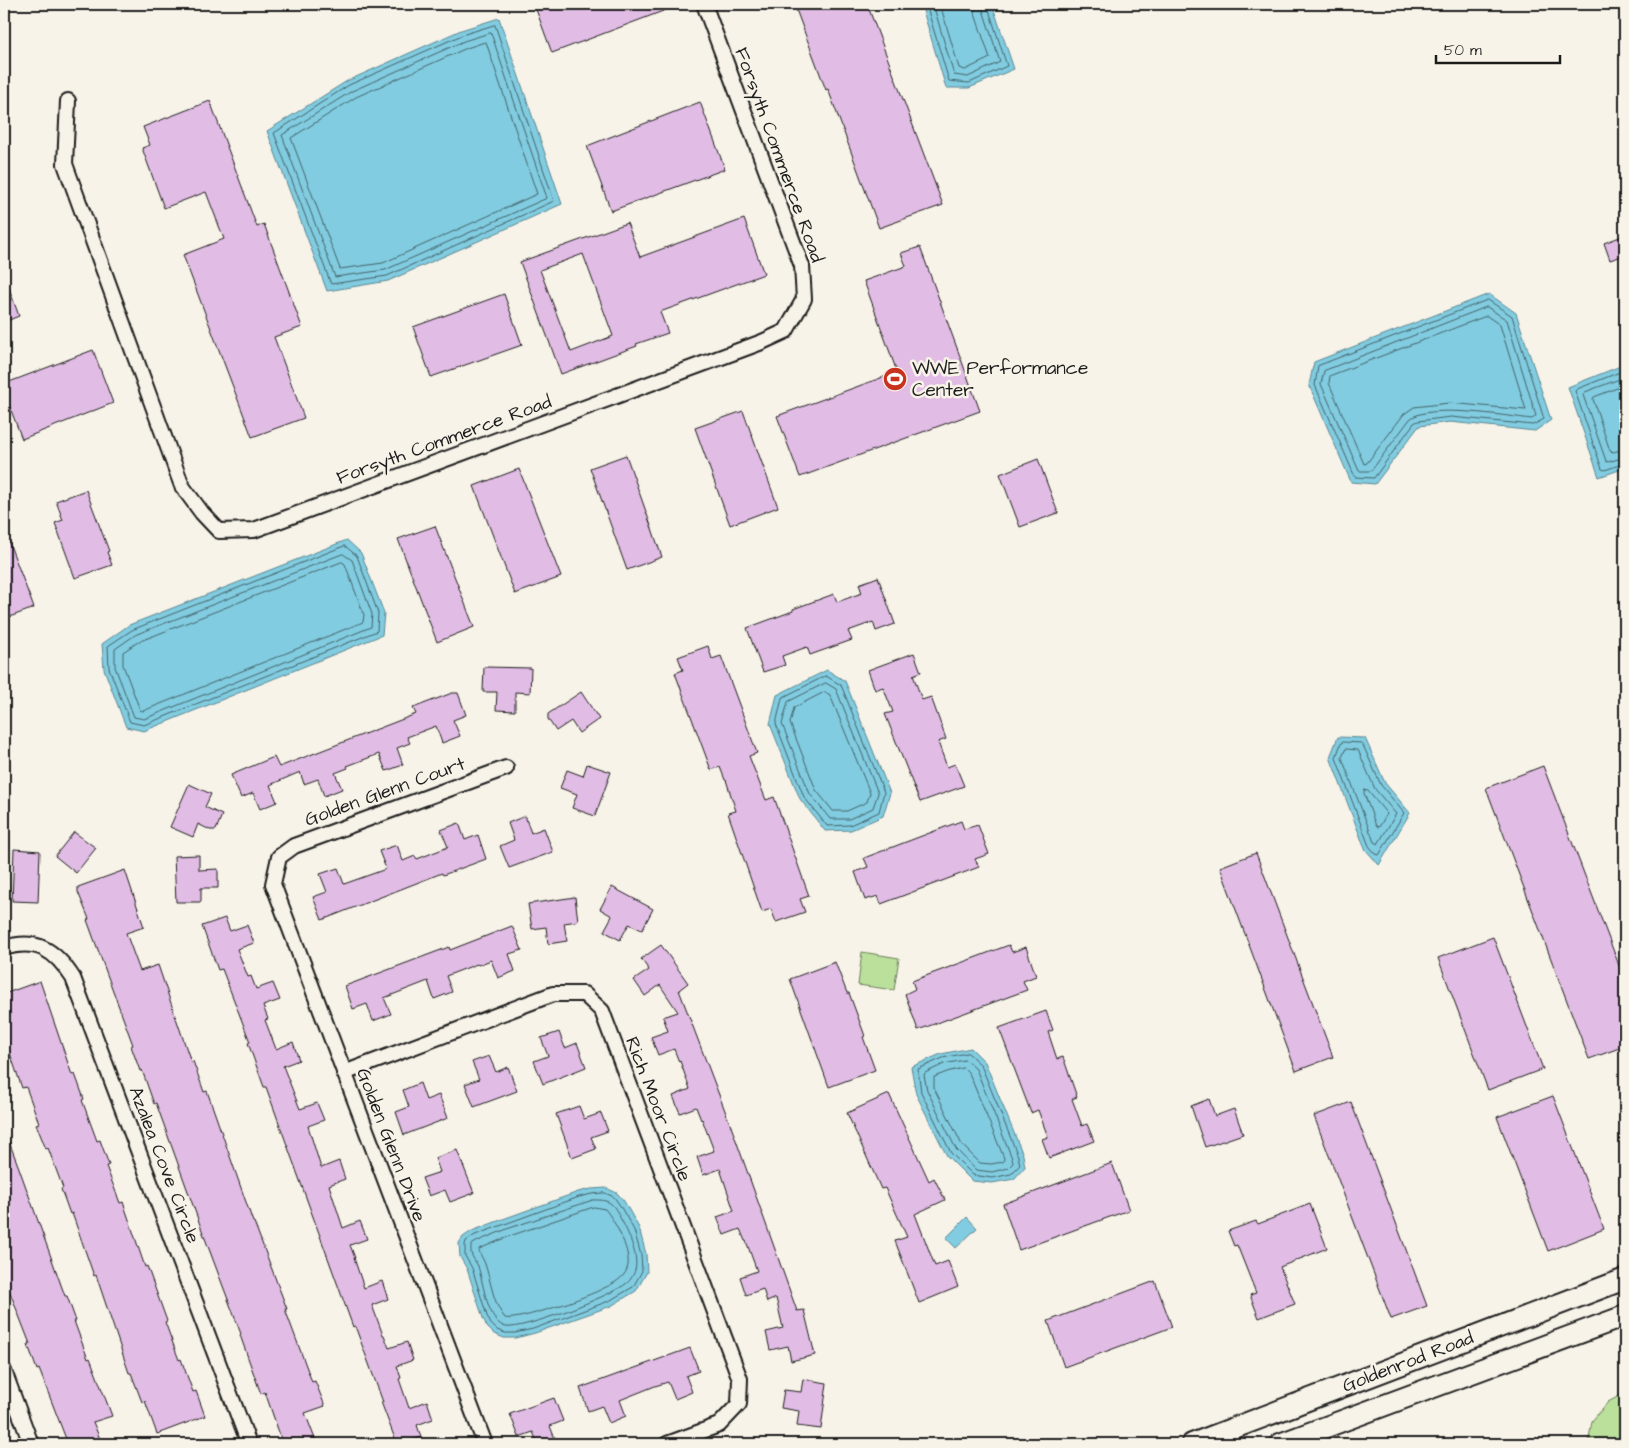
<svg xmlns="http://www.w3.org/2000/svg" width="1629" height="1448" font-family="'Architects Daughter',sans-serif">
  <rect width="100%" height="100%" fill="#f7f3e8"/>
  <filter id="ink" filterUnits="userSpaceOnUse"><feTurbulence type="fractalNoise" baseFrequency=".02" numOctaves="2"/><feDisplacementMap in="SourceGraphic" scale="10" xChannelSelector="R" yChannelSelector="G"/><feConvolveMatrix kernelMatrix="1 2 1 2 8 2 1 2 1" color-interpolation-filters="sRGB"/></filter>
  <g filter="url(#ink)">
    <g fill="#bbe09b" stroke="#6c7e5c">
      <polygon points="862,952 899,958 894,990 858,985"/>
      <polygon points="1625,1393 1625,1444 1588,1444 1592,1421 1608,1402"/>
    </g>
    <g fill="#81cce0" stroke="#598692">
      <polygon points="921,4 992,4 1014,69 969,88 946,88"/>
      <polygon points="499,18 562,204 388,281 327,291 267,131 347,81 461,30"/>
      <polygon points="1489,294 1516,313 1551,420 1535,431 1450,422 1419,426 1375,484 1351,482 1309,385 1314,362"/>
      <polygon points="1623,365 1625,366 1625,468 1599,477 1568,387"/>
      <polygon points="347,540 361,553 384,613 382,635 144,731 126,727 104,669 102,644 129,625"/>
      <polygon points="827,670 845,681 890,793 883,816 851,830 825,831 800,799 770,724 777,695"/>
      <polygon points="1338,737 1365,738 1385,783 1410,813 1379,865 1365,849 1330,757"/>
      <polygon points="971,1048 985,1062 1023,1155 1025,1167 1014,1179 992,1183 972,1181 947,1156 916,1094 911,1067 941,1054"/>
      <polygon points="606,1188 617,1193 624,1201 639,1228 646,1254 647,1272 636,1291 611,1306 535,1333 516,1338 504,1338 494,1334 487,1327 483,1318 467,1269 460,1257 459,1243 463,1237 472,1231 503,1219 578,1192 591,1189"/>
      <polygon points="967,1217 977,1228 956,1248 946,1238"/>
    </g>
    <g fill="none" stroke-linecap="round" stroke-linejoin="round">
      <g stroke="#44626a" stroke-width="1">
        <polyline points="926,4 949,81 969,83 1007,66 987,4"/>
        <polyline points="933,4 954,75 968,77 1000,62 981,4"/>
        <polyline points="940,4 959,68 965,70 990,58 974,11 973,4"/>
        <polygon points="495,25 554,201 387,276 331,284 274,133 349,85 462,35"/>
        <polygon points="491,33 547,198 385,270 335,277 282,135 352,91 464,41"/>
        <polygon points="486,42 537,194 383,263 340,269 291,138 356,97 467,48"/>
        <polygon points="1488,300 1512,316 1544,419 1533,425 1451,417 1418,421 1414,423 1374,478 1355,477 1315,385 1318,366"/>
        <path d="M 1487,307 L 1507,320 L 1536,416 L 1532,419 C 1507,416 1427,403 1410,419 L 1371,471 L 1359,471 L 1321,384 L 1324,371 Z"/>
        <polygon points="1487,316 1500,325 1526,410 1449,403 1414,407 1404,414 1367,463 1364,464 1329,383 1330,376"/>
        <polyline points="1625,370 1577,389 1575,391 1602,469 1605,470 1625,463"/>
        <polyline points="1625,377 1585,392 1583,395 1606,461 1608,462 1625,457"/>
        <polyline points="1625,385 1594,397 1593,399 1610,451 1613,452 1625,449"/>
        <polygon points="345,546 357,556 378,613 377,631 144,725 130,722 109,668 108,646 132,630"/>
        <polygon points="343,554 352,560 372,614 371,627 144,719 134,717 115,667 115,649 135,635"/>
        <polygon points="342,562 345,564 364,615 363,622 143,711 140,710 123,665 123,652 138,642"/>
        <polygon points="826,676 841,685 884,792 879,812 850,825 827,826 804,797 776,724 782,698"/>
        <polygon points="826,683 836,689 878,793 873,808 849,819 830,819 810,794 782,724 788,702"/>
        <polygon points="825,692 830,695 870,793 867,802 847,811 833,811 816,790 790,723 794,708"/>
        <polygon points="1342,742 1362,743 1381,785 1404,813 1379,855 1376,854 1369,846 1336,758"/>
        <polygon points="1346,749 1358,750 1375,789 1396,814 1378,844 1374,842 1342,758"/>
        <polygon points="1365,790 1368,791 1387,814 1379,827 1376,826 1364,793"/>
        <polygon points="968,1053 981,1065 1018,1156 1020,1165 1011,1174 992,1178 973,1175 951,1153 921,1092 918,1069 943,1058"/>
        <polygon points="966,1060 976,1069 1012,1158 1013,1163 1008,1168 992,1172 976,1170 956,1149 927,1090 924,1075 925,1073 944,1064"/>
        <polygon points="964,1068 969,1073 1004,1158 1003,1162 991,1164 980,1163 962,1145 934,1088 934,1077 947,1072"/>
        <polygon points="605,1193 614,1197 619,1204 634,1230 641,1255 642,1271 633,1287 609,1301 533,1329 515,1333 505,1333 497,1330 491,1324 487,1316 472,1268 465,1256 465,1245 466,1241 475,1235 505,1224 579,1197 592,1194"/>
        <path d="M 593,1200 C 614,1199 614,1207 623,1223 C 629,1234 639,1258 635,1270 C 634,1274 630,1281 627,1283 C 613,1295 523,1330 506,1327 C 502,1326 498,1323 496,1320 C 486,1307 483,1283 478,1266 C 476,1262 472,1257 471,1253 C 471,1250 471,1247 471,1245 L 478,1241 L 507,1229 Z"/>
        <path d="M 594,1207 L 605,1209 C 615,1221 633,1254 627,1269 C 624,1278 613,1284 604,1288 C 590,1296 517,1322 505,1318 C 493,1304 491,1281 485,1264 C 483,1258 479,1254 479,1249 L 510,1236 Z"/>
      </g>
    </g>
    <g fill="#e1bce5" stroke="#1c1c1c" fill-rule="evenodd">
      <polygon points="534,4 679,4 679,5 552,53"/>
      <polygon points="794,4 867,4 943,205 879,228 828,89 826,90"/>
      <polygon points="210,101 257,227 264,224 302,327 274,337 304,418 252,437 183,255 224,239 206,192 164,208 142,148 150,145 143,127"/>
      <polygon points="700,102 725,169 611,211 587,146"/>
      <path d="M 744,219 L 764,274 L 660,312 L 668,333 L 636,344 L 637,346 L 561,374 L 520,262 L 627,223 L 640,257 ZM 583,254 L 613,336 L 571,352 L 540,270 Z"/>
      <polygon points="1625,235 1625,255 1610,260 1604,243"/>
      <polygon points="920,247 980,411 800,477 777,416 897,372 864,281 906,266 901,253"/>
      <polygon points="4,280 6,280 19,316 4,322"/>
      <polygon points="504,294 522,345 431,377 413,327"/>
      <polygon points="93,350 113,403 22,439 4,392 4,384"/>
      <polygon points="743,411 778,507 730,525 695,428"/>
      <polygon points="626,455 662,557 627,570 590,468"/>
      <polygon points="1038,459 1058,513 1020,527 1000,474"/>
      <polygon points="519,469 561,577 515,594 474,486"/>
      <polygon points="86,490 109,551 107,552 112,565 75,578 55,523 63,520 56,501"/>
      <polygon points="435,526 474,627 437,642 398,539"/>
      <polygon points="4,532 5,532 34,608 4,619"/>
      <polygon points="878,577 895,624 876,631 873,622 848,631 852,640 810,655 807,647 782,656 785,665 763,672 747,628 793,611 793,609 834,594 837,602 862,593 859,584"/>
      <polygon points="708,646 712,659 721,656 757,753 749,756 766,800 774,797 809,896 800,899 805,912 776,922 771,909 762,912 728,813 736,811 726,780 725,780 720,767 711,770 675,673 683,670 678,657"/>
      <polygon points="914,653 921,672 913,675 922,700 931,697 946,739 938,742 947,767 955,764 964,786 920,802 885,714 893,712 883,687 875,690 868,670"/>
      <polygon points="484,667 531,668 530,693 515,692 515,711 496,710 497,692 483,692"/>
      <polygon points="581,692 599,719 579,733 571,721 556,731 548,719 548,714"/>
      <polygon points="452,693 458,693 466,715 453,720 460,736 442,743 436,726 407,737 410,743 397,748 403,765 386,771 379,754 347,766 348,768 335,773 342,789 324,796 318,779 304,784 300,772 270,785 277,802 260,809 253,793 241,798 231,775 274,757 279,767 416,714 413,708"/>
      <polygon points="587,764 611,772 595,816 572,808 577,794 560,788 567,770 583,776"/>
      <polygon points="1543,766 1625,981 1625,1046 1589,1059 1486,788"/>
      <polygon points="189,784 211,794 205,807 222,815 216,830 210,830 198,824 193,837 170,827"/>
      <polygon points="525,816 531,833 544,828 553,852 509,868 500,846 514,840 508,823"/>
      <polygon points="961,821 964,829 978,825 989,854 975,859 979,867 881,904 878,896 865,900 855,872 868,867 864,858"/>
      <polygon points="459,823 465,840 478,835 486,859 443,875 442,873 322,920 313,897 327,892 320,874 338,868 344,884 386,869 379,851 397,845 403,861 415,856 417,859 448,847 441,830"/>
      <polygon points="74,832 96,848 76,873 55,856"/>
      <polygon points="14,849 40,851 38,902 12,901"/>
      <polygon points="1256,853 1333,1057 1296,1071 1220,867"/>
      <polygon points="199,855 199,870 218,869 218,888 201,888 201,902 176,902 174,856"/>
      <polygon points="125,870 144,927 126,933 140,971 158,965 191,1062 193,1061 204,1092 207,1091 253,1222 254,1222 287,1309 285,1309 312,1382 315,1381 325,1406 305,1413 317,1444 283,1444 265,1392 261,1394 252,1369 240,1335 241,1334 203,1233 156,1103 154,1104 142,1070 140,1071 131,1046 133,1045 87,920 89,919 78,892 78,887"/>
      <polygon points="612,887 653,909 642,930 629,924 620,940 604,931 612,916 600,909"/>
      <polygon points="575,897 578,921 564,923 567,941 548,944 546,927 532,929 528,904"/>
      <polygon points="225,918 230,931 247,925 254,943 237,949 248,977 251,976 256,989 273,983 280,1000 263,1006 268,1019 265,1020 276,1049 293,1042 299,1060 283,1066 300,1109 317,1103 324,1120 308,1126 321,1168 339,1161 345,1179 329,1185 343,1228 360,1221 367,1239 350,1245 355,1258 354,1258 364,1288 382,1281 388,1299 372,1305 383,1335 384,1335 389,1348 407,1342 413,1360 397,1366 401,1378 399,1379 409,1408 427,1401 433,1419 417,1425 421,1437 403,1444 397,1444 381,1402 383,1402 355,1326 353,1327 266,1087 264,1087 248,1043 250,1042 222,969 218,970 202,926"/>
      <polygon points="512,926 522,950 509,954 515,971 498,978 491,960 478,965 477,964 446,976 452,992 434,999 428,981 384,998 391,1014 373,1021 367,1004 353,1009 345,986 449,947 450,950"/>
      <polygon points="1493,937 1543,1069 1488,1090 1438,958"/>
      <polygon points="661,945 688,983 679,990 732,1129 797,1311 804,1310 815,1355 791,1361 788,1346 770,1350 766,1332 783,1328 776,1298 767,1302 763,1289 746,1295 740,1277 757,1271 746,1241 745,1241 740,1229 724,1235 717,1217 734,1211 720,1169 703,1175 697,1157 714,1151 702,1119 701,1120 696,1107 680,1113 673,1096 690,1089 680,1061 679,1062 674,1049 658,1055 651,1037 668,1031 663,1017 678,1012 660,985 645,996 634,980 649,970 641,959"/>
      <polygon points="1009,945 1012,952 1026,947 1036,976 1023,981 1027,990 918,1030 905,994 915,989 912,981"/>
      <polygon points="835,962 847,993 849,993 865,1036 863,1037 875,1070 829,1087 790,979"/>
      <polygon points="40,981 72,1075 75,1074 84,1099 82,1100 97,1141 100,1140 109,1165 106,1166 120,1203 123,1202 145,1267 147,1266 167,1321 165,1322 179,1360 181,1359 193,1392 196,1391 205,1416 157,1434 145,1401 142,1402 131,1373 129,1373 96,1275 94,1276 72,1213 70,1214 61,1189 63,1188 48,1148 46,1149 36,1124 39,1123 26,1087 22,1088 4,1036 4,994"/>
      <polygon points="1046,1011 1053,1030 1048,1032 1057,1059 1063,1057 1077,1097 1072,1099 1082,1126 1087,1124 1094,1141 1049,1158 1042,1139 1048,1137 1038,1110 1031,1113 999,1028"/>
      <polygon points="559,1032 565,1048 577,1043 586,1067 543,1084 534,1061 548,1056 541,1038"/>
      <polygon points="489,1056 496,1072 508,1067 517,1091 474,1107 465,1084 479,1079 472,1062"/>
      <polygon points="420,1083 426,1100 439,1095 448,1118 404,1135 396,1112 409,1107 403,1090"/>
      <polygon points="889,1094 929,1181 934,1178 945,1200 915,1214 935,1266 948,1261 958,1287 919,1303 895,1241 907,1237 885,1188 881,1189 847,1113"/>
      <polygon points="1553,1096 1604,1229 1548,1251 1497,1117"/>
      <polygon points="1209,1099 1215,1116 1234,1109 1243,1134 1205,1147 1191,1106"/>
      <polygon points="1351,1102 1427,1306 1391,1319 1314,1116"/>
      <polygon points="579,1106 584,1119 601,1113 608,1131 591,1137 596,1149 572,1158 556,1114"/>
      <polygon points="4,1131 5,1131 19,1168 65,1296 67,1296 76,1321 74,1321 88,1359 90,1358 112,1416 93,1422 102,1444 68,1444 39,1369 37,1370 28,1345 30,1344 4,1277"/>
      <polygon points="457,1150 474,1193 450,1202 445,1190 429,1196 422,1178 440,1172 435,1158"/>
      <polygon points="1112,1163 1129,1210 1019,1250 1003,1204"/>
      <polygon points="1310,1204 1327,1248 1280,1267 1295,1304 1259,1318 1250,1295 1256,1293 1237,1245 1234,1246 1228,1231 1256,1221 1258,1224"/>
      <polygon points="1155,1281 1172,1327 1064,1367 1048,1321"/>
      <polygon points="690,1348 699,1371 686,1376 692,1392 675,1399 668,1382 655,1386 620,1400 626,1416 609,1423 602,1406 588,1411 580,1388"/>
      <polygon points="803,1379 827,1383 821,1429 797,1426 799,1411 781,1408 784,1390 801,1392"/>
      <polygon points="554,1398 563,1421 550,1426 557,1444 538,1444 533,1432 519,1437 510,1414"/>
    </g>
    <g fill="none" stroke-linecap="round" stroke-linejoin="round">
      <g stroke="#1c1c1c" stroke-width="18">
        <g id="minor">
          <polyline points="68,101 65,164 182,486 202,513 219,531 254,530 719,358 762,342 786,331 804,299 802,266 704,4"/>
          <path d="M 4,948 C 37,938 55,950 73,978 L 249,1444"/>
          <polyline points="344,1073 553,994 584,994 602,1011 740,1379 739,1404 719,1425 667,1444"/>
          <polyline points="4,1371 31,1444"/>
          <polyline points="485,1444 273,884 279,857 294,846 506,768"/>
        </g>
      </g>
      <g stroke="#1c1c1c" stroke-width="24">
        <g id="secondary">
          <polyline points="1192,1444 1625,1279"/>
          <polyline points="1280,1444 1625,1316"/>
        </g>
      </g>
      <use href="#minor" stroke="#f7f3e8" stroke-width="14"/>
      <use href="#secondary" stroke="#f7f3e8" stroke-width="20"/>
    </g>
  </g>
  <defs>
    <g id="stadium-disc" transform="scale(1.25)"><circle r="9.5" fill="#c8321e" stroke="#f7f3e8"/><path d="M0-5a6.5 5 0 1 0 0 10a6.5 5 0 1 0 0-10ZM-3.5-1.8h7v3.6h-7Z" fill="#fff"/></g>
  </defs>
  <g fill-rule="evenodd">
    <use href="#stadium-disc" x="895" y="379"/>
  </g>
  <g text-anchor="middle" dominant-baseline="central" stroke-width="5" stroke-linejoin="round" paint-order="stroke">
    <g font-size="19" fill="#1c1c1c" stroke="#f7f3e8">
      <text transform="translate(779 155) rotate(70)">Forsyth Commerce Road</text>
      <text transform="translate(444 440) rotate(-20)">Forsyth Commerce Road</text>
      <text transform="translate(385 792) rotate(-20)">Golden Glenn Court</text>
      <text transform="translate(658 1109) rotate(69)">Rich Moor Circle</text>
      <text transform="translate(391 1145) rotate(69)">Golden Glenn Drive</text>
      <text transform="translate(164 1165) rotate(69)">Azalea Cove Circle</text>
      <text transform="translate(1408 1362) rotate(-21)">Goldenrod Road</text>
    </g>
    <g font-size="19" fill="#1c1c1c" stroke="#f7f3e8" text-anchor="start">
      <text x="912" y="368">WWE Performance<tspan x="912" dy="22">Center</tspan></text>
    </g>
  </g>
  <rect width="1629" height="1448" fill="none" stroke="#f7f3e8" stroke-width="20"/>
  <rect x="10" y="10" width="1609" height="1428" fill="none" stroke="#1c1c1c" stroke-width="2" filter="url(#ink)"/>
  <path d="M1436 55v8h124v-8" fill="none" stroke="#1c1c1c" stroke-width="2.5"/>
  <text x="1444" y="55" font-size="15" fill="#1c1c1c" stroke="#f7f3e8" stroke-width="4" paint-order="stroke">50 m</text>
</svg>
